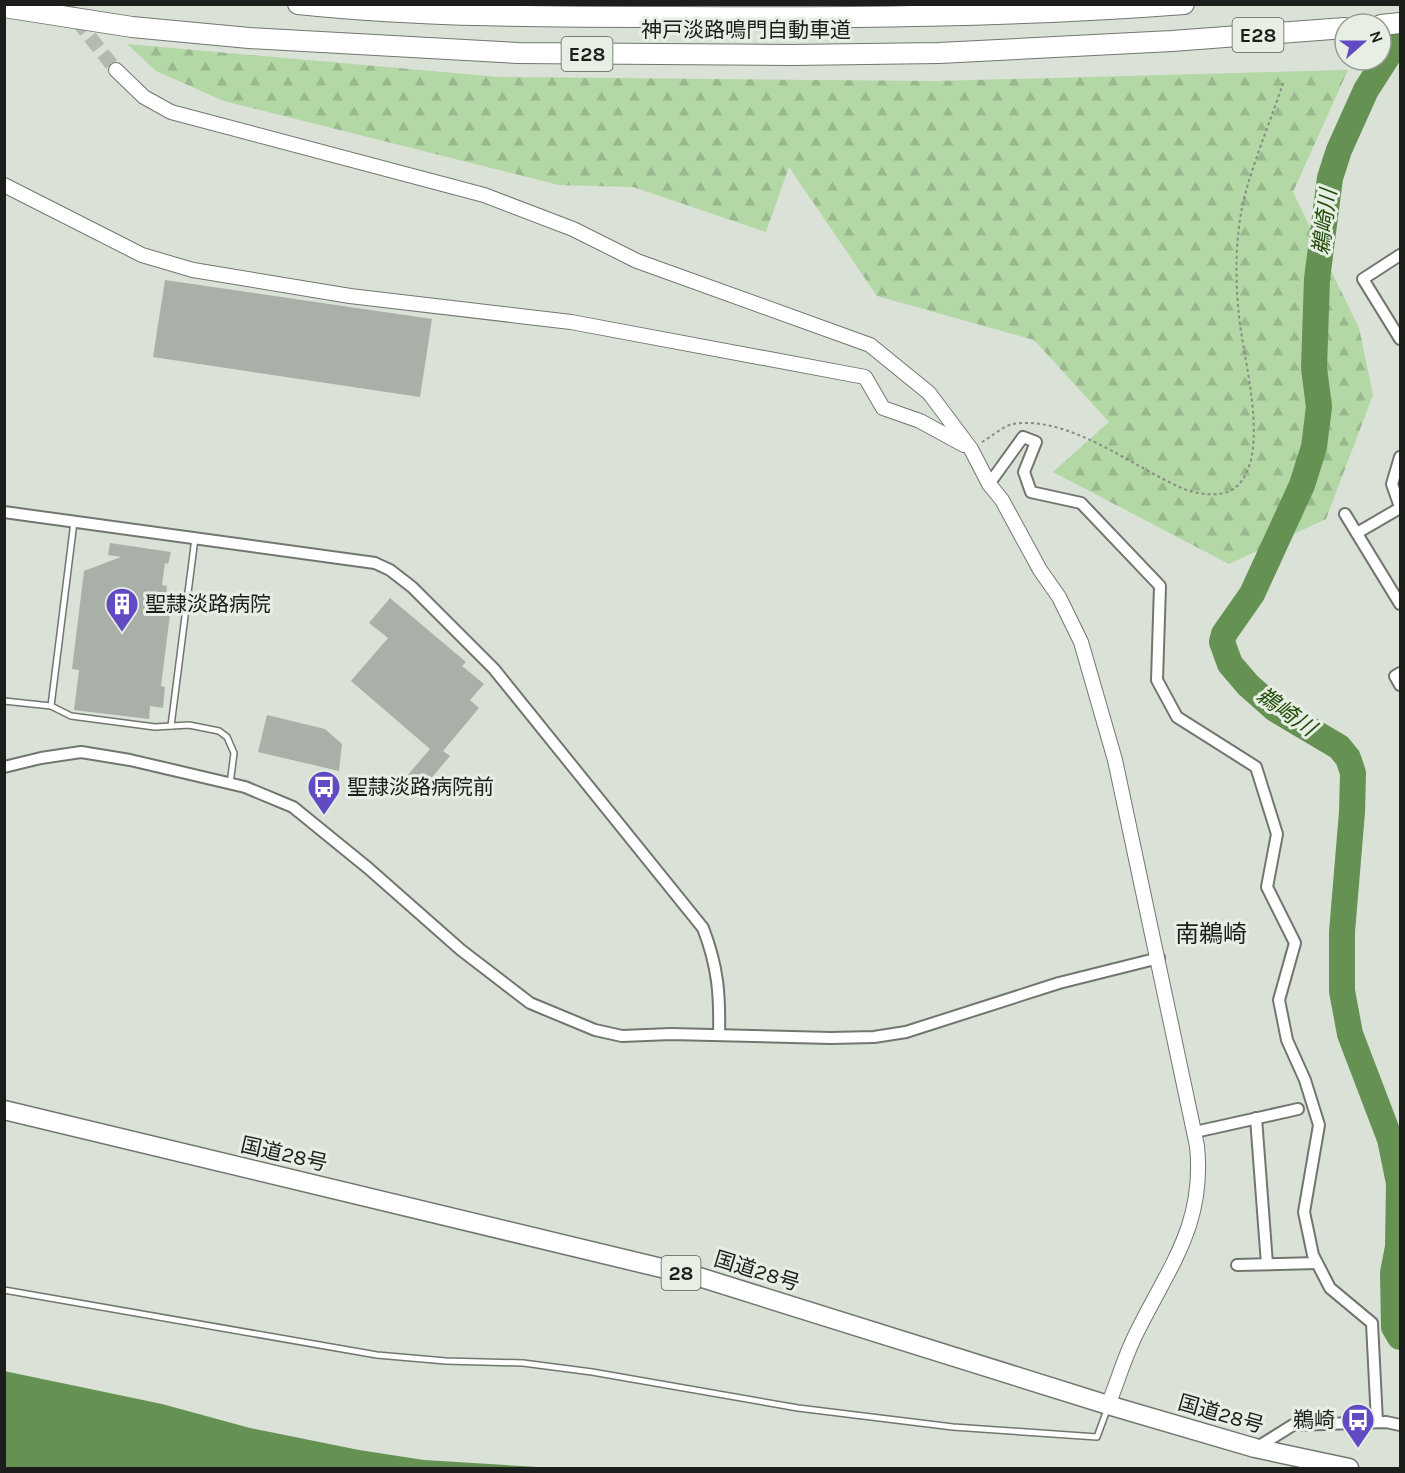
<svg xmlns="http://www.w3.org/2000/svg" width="1405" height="1473" font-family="Karla,'Noto Sans JP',sans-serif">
  <defs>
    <pattern id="forest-firs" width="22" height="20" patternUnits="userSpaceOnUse" patternTransform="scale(1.5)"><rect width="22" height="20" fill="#b3d7a5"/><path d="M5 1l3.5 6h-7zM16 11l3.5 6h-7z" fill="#99b88d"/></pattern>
  </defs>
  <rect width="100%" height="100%" fill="#dae1d7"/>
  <polygon fill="url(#forest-firs)" points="127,44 499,77 937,81 1348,70 1293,192 1359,328 1373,395 1326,519 1229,564 1053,472 1109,422 1034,340 877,296 789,167 766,232 633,187 559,185 224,101 156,71"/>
  <polygon fill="#659153" points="4,1371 162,1404 250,1428 359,1450 424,1460 555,1468 5,1468"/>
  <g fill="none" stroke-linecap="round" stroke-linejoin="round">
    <polyline stroke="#659153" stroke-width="26" points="1400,37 1366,90 1339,150 1330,178 1317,279 1314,368 1319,407 1314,447 1302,485 1252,594 1224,634 1222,642 1230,664 1248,685 1275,709 1339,747 1348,758 1353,773 1352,812 1342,932 1342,991 1350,1034 1390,1139 1399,1183 1398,1247 1393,1273 1394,1327 1400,1337"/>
  </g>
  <g fill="#a9b0a7">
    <polygon points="165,280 432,319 420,397 153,357"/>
    <polygon points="110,543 171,552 168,564 165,563 162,585 167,586 166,597 172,598 161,686 165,687 163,708 150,706 149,719 74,710 79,670 72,669 84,571 121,557 108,555"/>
    <polygon points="390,598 466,662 462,666 484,684 470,700 479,708 443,751 450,756 422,789 406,777 430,749 351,681 388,638 369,623"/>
    <polygon points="267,715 325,729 342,744 339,771 258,752"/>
  </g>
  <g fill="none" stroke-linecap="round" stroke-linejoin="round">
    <polyline stroke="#b4bab1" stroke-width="14" stroke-dasharray="14 7" stroke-linecap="butt" points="64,4 116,70"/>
    <g stroke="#71776f" stroke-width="8">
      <g id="service">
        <polyline points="4,701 51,706 74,522"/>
        <polyline points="51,706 71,716 155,727 189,725 219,731 227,737 234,753 230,784"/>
        <polyline points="171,726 195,538"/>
        <polyline points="4,1290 377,1355 446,1361 523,1363 592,1372 798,1408 953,1427 1097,1437 1108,1407"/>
      </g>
    </g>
    <g stroke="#71776f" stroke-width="14">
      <g id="minor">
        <polyline points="1400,255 1363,279 1400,339"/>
        <polyline points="1400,457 1392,484 1400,507"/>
        <polyline points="989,484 1023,437 1036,442 1024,472 1031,492 1081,503 1160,586 1157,680 1177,717 1256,767 1277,834 1267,887 1295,943 1279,1000 1287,1040 1305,1080 1319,1125 1304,1212 1313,1255 1330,1288 1372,1323 1377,1422"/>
        <path d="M 4,512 L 375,563 L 390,570 L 412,587 L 494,669 L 703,928 C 718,967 720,994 719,1035"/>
        <polyline points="1345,514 1400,604"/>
        <polyline points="1357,533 1400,508"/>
        <polyline points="1400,673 1395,676 1400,685"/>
        <polyline points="4,767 41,758 81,752 130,760 245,787 293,807 368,868 461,950 530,1003 595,1030 622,1036 671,1034 831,1038 874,1037 906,1032 1059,983 1159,958"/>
        <polyline points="1256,1118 1267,1264"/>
        <polyline points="1195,1132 1298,1109"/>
        <polyline points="1237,1265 1317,1263"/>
        <polyline points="1256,1448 1293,1425 1386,1422 1400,1425"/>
      </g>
    </g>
    <g stroke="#71776f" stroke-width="16">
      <g id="tertiary">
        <path d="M 116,70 L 144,97 L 171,112 L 484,195 L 573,229 L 637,261 L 870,345 L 929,393 L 971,449 L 989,484 L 1002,500 L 1040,570 L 1059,597 L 1081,642 L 1115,760 L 1197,1146 C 1205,1224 1170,1265 1137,1332 C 1125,1355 1118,1381 1108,1405"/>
        <polyline points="4,185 142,255 193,270 350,296 571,322 865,377 883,408 920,421 964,445"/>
      </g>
    </g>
    <g stroke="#71776f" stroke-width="21">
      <polyline id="trunk" points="4,1110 699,1277 1108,1405 1255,1448 1349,1468"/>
    </g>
    <g stroke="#71776f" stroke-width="22">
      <g id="motorway">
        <path d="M 298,4 C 424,17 551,17 677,17 C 846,18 1016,17 1184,4"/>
        <polyline points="4,7 132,27 249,38 518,53 792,55 939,53 1172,41 1345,28"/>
        <polyline points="1381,25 1400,23"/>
      </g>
    </g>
    <path stroke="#878c85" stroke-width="2" stroke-dasharray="3 3" stroke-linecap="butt" d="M 982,442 C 991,437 1003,426 1013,424 C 1070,415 1134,468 1184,489 C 1199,495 1224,498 1236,487 C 1272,456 1243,359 1239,316 C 1235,277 1235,233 1245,195 C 1255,157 1271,120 1283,83"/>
    <use href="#service" stroke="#fff" stroke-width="5"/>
    <use href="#minor" stroke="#fff" stroke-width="10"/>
    <use href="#tertiary" stroke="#fff" stroke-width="14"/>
    <use href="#trunk" stroke="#fff" stroke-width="18"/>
    <use href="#motorway" stroke="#fff" stroke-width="20"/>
  </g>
  <defs>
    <g id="building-pin" transform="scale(1.725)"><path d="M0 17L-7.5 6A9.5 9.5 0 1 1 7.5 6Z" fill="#614ac2" stroke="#e7eee4"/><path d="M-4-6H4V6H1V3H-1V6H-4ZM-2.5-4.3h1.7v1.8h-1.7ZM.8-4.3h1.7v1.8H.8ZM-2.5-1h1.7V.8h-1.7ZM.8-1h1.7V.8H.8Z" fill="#fff"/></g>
    <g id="bus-pin" transform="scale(1.725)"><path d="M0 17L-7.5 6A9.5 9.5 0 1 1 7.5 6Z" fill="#614ac2" stroke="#e7eee4"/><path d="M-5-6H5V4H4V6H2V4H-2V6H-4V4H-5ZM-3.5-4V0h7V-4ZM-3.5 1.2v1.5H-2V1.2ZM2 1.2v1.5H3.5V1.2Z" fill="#fff"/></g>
  </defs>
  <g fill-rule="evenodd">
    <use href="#building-pin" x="122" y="604"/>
    <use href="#bus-pin" x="324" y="787"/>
    <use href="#bus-pin" x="1358" y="1420"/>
  </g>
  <g text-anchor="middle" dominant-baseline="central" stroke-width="6" stroke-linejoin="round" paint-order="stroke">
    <g fill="#e7eee4" stroke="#585c57" stroke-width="1.5">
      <rect x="1232.5" y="18" width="51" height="34" rx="4.5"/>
      <rect x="561.5" y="37" width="51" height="34" rx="4.5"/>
      <rect x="661.5" y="1256" width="39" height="34" rx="4.5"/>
    </g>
    <g font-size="20" font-weight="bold" fill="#1b1e1a">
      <text x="1258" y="35">E28</text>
      <text x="587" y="54">E28</text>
      <text x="681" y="1273">28</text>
    </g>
    <g font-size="21" fill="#1b1e1a" stroke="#e7eee4">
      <text x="746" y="30">神戸淡路鳴門自動車道</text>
      <text transform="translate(284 1154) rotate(13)">国道28号</text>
      <text transform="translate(757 1271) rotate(17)">国道28号</text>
      <text transform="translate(1221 1414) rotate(16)">国道28号</text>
    </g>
    <g font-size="21" fill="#1b1e1a" stroke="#e7eee4" text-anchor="start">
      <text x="145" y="604">聖隷淡路病院</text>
      <text x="347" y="787">聖隷淡路病院前</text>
      <text x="1335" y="1420" text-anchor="end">鵜崎</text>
    </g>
    <g font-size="22" font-style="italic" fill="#214c08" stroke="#e7eee4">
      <text transform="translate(1325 222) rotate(-83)">鵜崎川</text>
      <text transform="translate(1286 712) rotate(35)">鵜崎川</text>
    </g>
    <g font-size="24" fill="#1b1e1a" stroke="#e7eee4">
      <text x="1211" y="934">南鵜崎</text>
    </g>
  </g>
  <rect width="1405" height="1473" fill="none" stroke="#1b1e1a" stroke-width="12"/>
  <g transform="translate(1363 42) rotate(69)"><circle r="28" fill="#e7eee4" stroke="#959b93" stroke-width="1.5"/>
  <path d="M0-4.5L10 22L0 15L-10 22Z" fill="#614ac2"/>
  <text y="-9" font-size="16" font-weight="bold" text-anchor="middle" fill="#1b1e1a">N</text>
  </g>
</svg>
